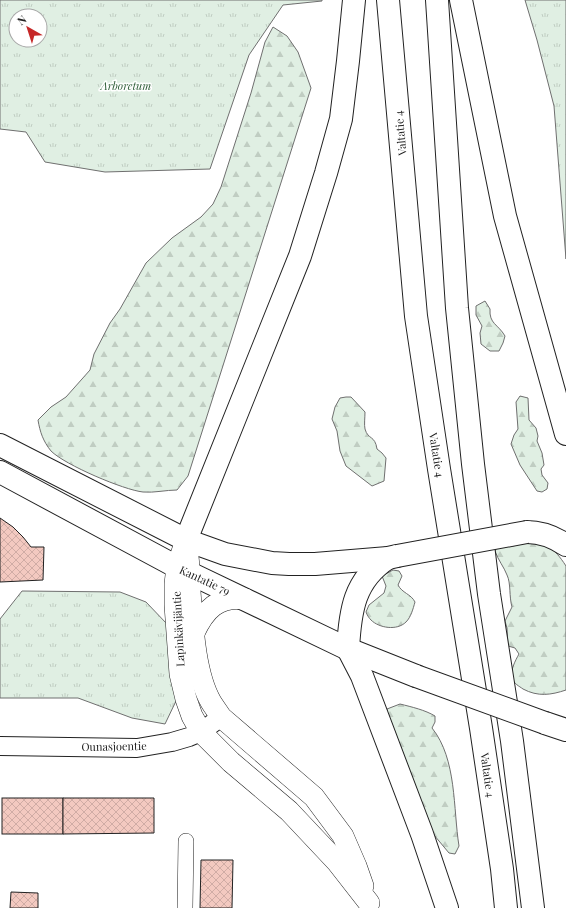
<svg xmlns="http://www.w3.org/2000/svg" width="566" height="908" font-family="'Playfair Display',serif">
  <defs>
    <pattern id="grass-tufts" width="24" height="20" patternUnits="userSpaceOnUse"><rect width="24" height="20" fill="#e0efe3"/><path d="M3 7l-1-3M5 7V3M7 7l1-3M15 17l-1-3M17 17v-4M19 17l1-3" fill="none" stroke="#c0cdc2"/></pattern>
    <pattern id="forest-firs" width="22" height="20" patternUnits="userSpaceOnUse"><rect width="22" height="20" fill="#e0efe3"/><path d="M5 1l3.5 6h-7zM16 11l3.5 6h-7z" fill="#c0cdc2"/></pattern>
    <pattern id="building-cross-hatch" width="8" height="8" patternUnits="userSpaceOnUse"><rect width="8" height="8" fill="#f3c9c0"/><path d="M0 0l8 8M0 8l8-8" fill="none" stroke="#d0aca5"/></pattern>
  </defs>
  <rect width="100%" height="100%" fill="#fff"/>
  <g fill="url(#grass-tufts)" stroke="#6f6f6f" fill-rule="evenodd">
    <path d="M 0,0 L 322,0 L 322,1 L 283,5 L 249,55 L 210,169 L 105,172 L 45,162 L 26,132 L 0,129 ZM 16,16 L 40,16 L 40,40 L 16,40 Z"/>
    <polygon points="525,0 566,0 566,259 554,106 537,40"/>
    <polygon points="22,591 120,592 146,602 167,624 176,701 165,724 132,718 78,698 0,698 0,619"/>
  </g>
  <g fill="url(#forest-firs)" stroke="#6f6f6f">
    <path d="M 273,27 L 287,36 L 298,52 L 311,88 L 188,476 L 177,490 C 166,490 154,493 143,492 C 124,490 65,465 51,451 C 43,441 40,432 38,420 L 51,407 L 66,397 L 90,370 L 94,354 L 110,323 L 120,309 L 146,263 L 172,238 L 201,217 L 213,204 L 221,187 L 251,93 L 265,42 Z"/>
    <path d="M 485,301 L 490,309 C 489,324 498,324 505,336 L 503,343 L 499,351 L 490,351 L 481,344 L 480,333 L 482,326 L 476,315 L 476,306 Z"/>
    <polygon points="520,396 528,398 529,420 536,428 538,436 537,441 542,453 544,465 541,469 542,475 548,483 547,489 542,492 537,491 520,465 511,444 514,435 518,429 516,402"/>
    <path d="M 346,397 L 351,397 L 365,412 C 365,417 364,425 365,429 C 368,440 375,435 377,449 L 382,453 L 386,458 L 384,481 L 372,486 L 346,466 L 340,451 L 337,431 L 332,419 L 335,407 L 340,398 Z"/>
    <path d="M 526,539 C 548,546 553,546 566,566 L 566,690 C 551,695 538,697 523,689 C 519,686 514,684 512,678 C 510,671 515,661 519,654 L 515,648 L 508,646 L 507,628 L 505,621 L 512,607 C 509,597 511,583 507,575 C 504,567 498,560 495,551 L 498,545 Z"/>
    <path d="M 393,570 L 399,571 L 402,576 L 398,585 C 402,593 411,594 415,602 C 413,609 411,617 406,622 C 397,631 379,628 371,620 C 369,618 367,615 366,612 L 369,605 L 384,593 L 386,586 L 382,576 Z"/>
    <path d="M 400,704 C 412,707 425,710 435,716 L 435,722 L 432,728 C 457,759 453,809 459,846 L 455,854 L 449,853 L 434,835 L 386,718 L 387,709 Z"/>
  </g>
  <g fill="url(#building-cross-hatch)" stroke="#222">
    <polygon points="0,518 13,527 23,537 31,547 44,547 43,580 0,582"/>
    <rect x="2" y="798" width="61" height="36"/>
    <polygon points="63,798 154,798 154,833 63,834"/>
    <polygon points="201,860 233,860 232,908 200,908"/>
    <polygon points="11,892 38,893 38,908 10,908"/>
  </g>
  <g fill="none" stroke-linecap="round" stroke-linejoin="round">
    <g stroke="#222" stroke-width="16">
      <polyline id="minor" points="185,908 186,841"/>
    </g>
    <g stroke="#222" stroke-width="20">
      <polyline id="tertiary" points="0,746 137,748 172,742 189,737 201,732 221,717"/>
    </g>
    <g stroke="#222" stroke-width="22">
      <g id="secondary">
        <polyline points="186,540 177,567 175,584 175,605 180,674 186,699 192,716 201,732 231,762 289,811 337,862 369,903"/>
        <path d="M 188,557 C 190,572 189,587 191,603 C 193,632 196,676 211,702 C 214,707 218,712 221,717 L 314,797 L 343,836 L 356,866 L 363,886"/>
        <path d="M 194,633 C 205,609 218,596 245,599"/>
      </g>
    </g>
    <g stroke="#222" stroke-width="24">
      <g id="primary">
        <polyline points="0,445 186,540 225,554 272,563 289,564 315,564 388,558 397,556"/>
        <polyline points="0,472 177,567 348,649 416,676"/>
        <path d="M 527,532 C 542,532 554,537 566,545"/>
        <path d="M 348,649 C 350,611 354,580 388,558"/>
        <polyline points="545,723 566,730"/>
      </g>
    </g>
    <g stroke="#222" stroke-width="24">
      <g id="trunk">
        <polyline points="388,0 416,316 439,469 481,728 502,869 506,908"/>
        <polyline points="437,0 457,308 473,464 489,594 512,741 533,908"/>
        <polyline points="461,0 505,216 566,434"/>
        <polyline points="186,540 300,256 326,173 341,119 348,61 354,0"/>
        <polyline points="348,649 362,676 422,834 447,908"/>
      </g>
    </g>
    <use href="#minor" stroke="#fff" stroke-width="15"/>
    <use href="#tertiary" stroke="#fff" stroke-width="18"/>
    <use href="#secondary" stroke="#fff" stroke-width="21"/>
    <use href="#primary" stroke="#fff" stroke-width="22"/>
    <use href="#trunk" stroke="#fff" stroke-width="22"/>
    <g stroke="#222" stroke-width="24" stroke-linecap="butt">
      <g id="primary-bridge">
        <polyline points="397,556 527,532"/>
        <polyline points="416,676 545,723"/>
      </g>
    </g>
    <use href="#primary-bridge" stroke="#fff" stroke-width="22"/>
  </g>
  <g text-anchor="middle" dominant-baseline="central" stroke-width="3" stroke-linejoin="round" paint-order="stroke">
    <g font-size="11" font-style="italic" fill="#2f5e38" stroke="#fff">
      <text x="126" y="85">Arboretum</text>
    </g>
    <g font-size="11" fill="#222" stroke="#fff">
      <text transform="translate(400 133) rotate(-95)">Valtatie 4</text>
      <text transform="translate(437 455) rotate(81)">Valtatie 4</text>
      <text transform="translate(205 580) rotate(25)">Kantatie 79</text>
      <text transform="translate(178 629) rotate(-93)">Lapinkävijäntie</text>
      <text transform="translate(114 746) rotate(-1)">Ounasjoentie</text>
      <text transform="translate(488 775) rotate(82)">Valtatie 4</text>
    </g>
  </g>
  <g transform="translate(28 28) rotate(321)"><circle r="19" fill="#ffffff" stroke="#a7a7a7"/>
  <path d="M0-3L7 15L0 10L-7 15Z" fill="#c62828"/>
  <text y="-6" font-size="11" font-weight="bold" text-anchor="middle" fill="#222222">N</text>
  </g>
</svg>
